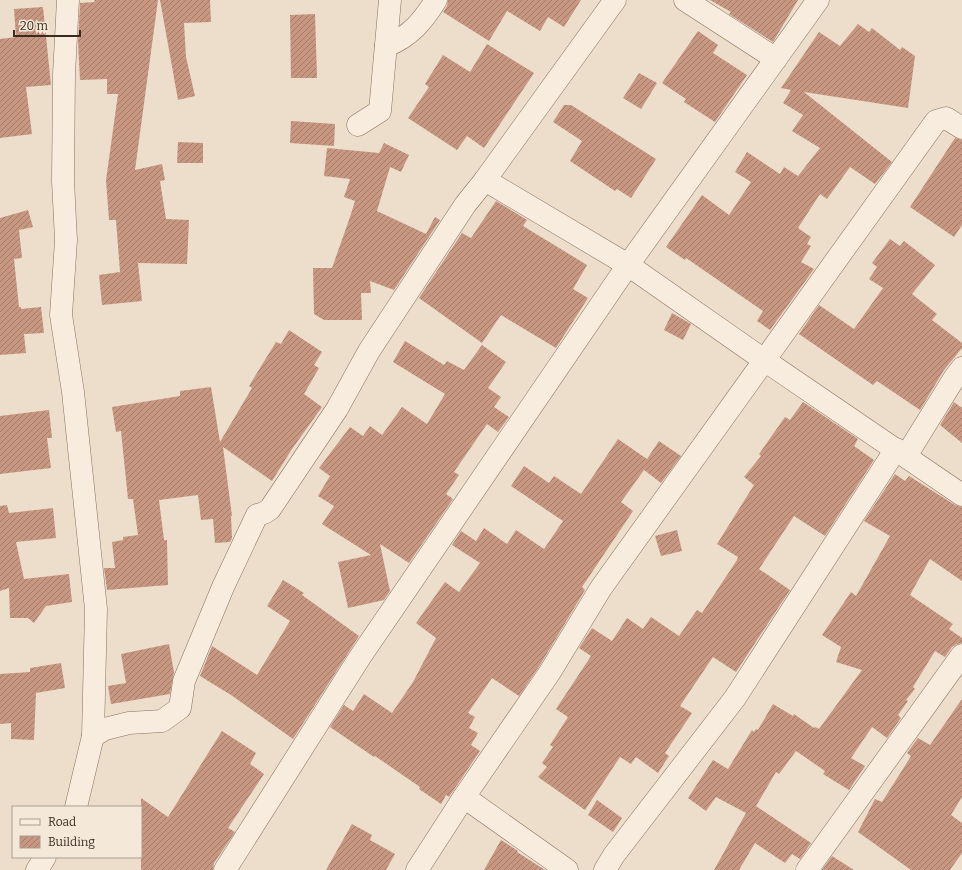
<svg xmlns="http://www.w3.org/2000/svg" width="962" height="870" font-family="Bitter,serif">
  <defs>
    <pattern id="building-hatch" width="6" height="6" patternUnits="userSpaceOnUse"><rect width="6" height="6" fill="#c89782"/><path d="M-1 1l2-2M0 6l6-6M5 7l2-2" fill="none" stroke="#a37b6a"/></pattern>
  </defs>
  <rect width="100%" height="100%" fill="#ecdeca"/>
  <g fill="url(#building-hatch)">
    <polygon points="94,0 158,0 135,170 162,164 165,180 160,181 166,219 189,220 187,264 138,263 142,301 102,305 99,275 120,272 116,220 109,220 106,180 118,94 107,94 107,79 80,80 78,42 80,3 95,2"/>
    <polygon points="160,0 210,0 211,22 184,23 186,57 195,96 178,100"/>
    <polygon points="448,0 581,0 564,27 548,17 540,31 507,11 489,41 443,12 447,6"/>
    <polygon points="710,0 798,0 773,42 729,14 731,12"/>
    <polygon points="43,7 51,85 26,87 32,134 0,138 0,39 16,37 14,9"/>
    <polygon points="315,14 317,78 291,78 290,15"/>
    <polygon points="858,24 869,32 872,28 900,50 902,47 915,56 908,108 804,92 892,162 875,184 850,167 827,199 820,194 798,228 811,237 807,244 811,246 801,262 814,269 770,330 757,321 763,311 686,258 685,260 666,247 702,195 729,215 751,182 735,172 747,152 780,174 784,167 798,176 820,148 792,131 803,115 783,103 791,90 781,88 819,32 840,46"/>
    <polygon points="698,31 718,45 713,53 747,75 715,122 684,102 686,99 662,83"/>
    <polygon points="487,44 534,73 484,148 467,136 457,150 408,118 429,87 425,84 443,55 470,72"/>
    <polygon points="639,73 657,83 641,109 623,98"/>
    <polygon points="564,105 571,105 656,159 631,198 617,189 615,191 570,161 582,141 553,122"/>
    <polygon points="291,121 335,124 334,146 290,143"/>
    <polygon points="955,138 962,140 962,225 954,237 910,207"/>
    <polygon points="178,142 203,143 203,163 177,163"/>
    <polygon points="384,143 409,155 401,172 390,167 377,211 426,234 435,217 440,220 394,290 370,281 371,293 361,293 362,320 324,320 314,314 313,268 332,268 350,217 355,201 344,197 350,179 324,176 327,148 379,153"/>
    <polygon points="496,201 527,220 523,226 587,265 573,289 588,298 556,348 501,315 482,343 419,298 462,233 471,238"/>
    <polygon points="28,210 33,227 19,230 22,258 14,259 19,307 21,307 21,309 41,307 44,333 24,334 26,353 0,355 0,218"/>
    <polygon points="890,239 900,246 904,241 935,265 912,294 937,314 932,320 962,343 962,348 944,370 920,410 877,381 873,385 799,334 819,305 854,329 883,288 869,279 877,267 872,263"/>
    <polygon points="672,313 691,324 683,340 664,330"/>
    <polygon points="289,330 322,352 314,365 319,368 304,394 322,407 292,449 272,481 223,447 232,516 231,516 232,538 230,542 215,543 213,519 201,520 198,495 159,500 164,540 167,540 168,585 107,590 104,568 115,568 112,542 123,540 123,537 138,535 133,499 128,499 121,431 116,432 112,407 180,396 180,391 211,387 220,442 252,388 249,386 276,342 281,344"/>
    <polygon points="405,341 444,365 447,361 464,370 482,345 506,362 488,388 501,397 494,407 509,417 498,432 487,424 454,472 459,475 446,494 453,499 409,563 380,544 390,591 384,600 348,608 338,562 371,555 322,524 334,506 318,496 330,476 319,468 350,427 363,436 370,426 382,435 402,407 427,424 445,394 393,362"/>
    <polygon points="803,402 858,439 854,446 874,460 825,536 794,516 759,569 790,590 736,672 713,657 680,706 692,713 665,753 669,756 658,773 636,757 631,764 620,757 585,810 538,777 547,767 542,763 553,747 550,745 568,717 556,709 591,656 579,648 592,628 612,641 627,618 643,629 651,617 679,636 697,610 702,613 737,560 738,557 717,544 754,485 744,477 761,456 759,454 785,417 790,420"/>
    <polygon points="954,402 962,408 962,443 940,425"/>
    <polygon points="49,410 52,438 47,438 51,468 0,474 0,416"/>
    <polygon points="618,439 647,459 659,441 681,456 661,483 644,470 621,502 633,511 582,587 585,590 540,665 519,696 492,678 468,713 475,717 469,728 478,733 471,745 480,751 449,797 446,795 441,804 419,789 420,787 375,756 374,757 330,727 344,705 353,711 364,694 392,713 413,682 436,638 416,623 445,582 459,592 480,563 452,545 461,531 476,541 484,528 507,544 516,530 544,549 563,521 511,486 524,466 549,483 554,476 581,494"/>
    <polygon points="895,474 905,481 909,476 955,505 962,507 962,581 930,559 910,595 953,624 949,629 962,638 962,643 957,644 952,647 945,657 935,651 913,687 915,689 906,700 908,701 898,715 901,718 887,738 872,727 851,758 865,766 849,790 823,774 825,771 796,751 779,774 776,772 756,806 811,843 800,859 792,854 785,863 755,843 739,870 714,870 746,813 716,797 706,811 688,798 713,760 728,769 752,730 754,732 756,729 758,730 773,704 793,716 794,714 814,728 815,727 819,729 862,670 836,662 841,647 822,635 851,592 856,596 890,536 864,521"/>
    <polygon points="7,505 9,513 53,508 56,538 16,542 24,579 69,574 72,602 46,606 34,623 28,618 10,618 9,588 0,591 0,506"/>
    <polygon points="677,530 682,551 661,556 655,536"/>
    <polygon points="283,580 304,593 302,595 359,636 293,739 231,695 200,676 212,646 257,675 290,621 267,606"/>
    <polygon points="169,644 174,672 170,694 111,704 108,686 126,683 121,654"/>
    <polygon points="61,663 65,688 36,693 34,740 11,739 11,723 0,724 0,674 30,672 30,668"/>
    <polygon points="962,699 962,797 951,815 962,823 962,853 950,870 911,870 858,832 875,799 882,802 908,761 911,756 907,753 918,738 930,745"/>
    <polygon points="222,731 256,753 250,764 264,774 228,828 235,832 214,863 213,870 141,870 141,798 168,817"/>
    <polygon points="597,800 622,818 613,832 588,815"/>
    <polygon points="352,824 372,835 370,840 395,854 386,870 326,870"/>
    <polygon points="501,840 518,851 517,852 545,870 484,870"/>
    <polygon points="832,856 854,870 822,870"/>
  </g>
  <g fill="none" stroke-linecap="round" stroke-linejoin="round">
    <g stroke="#88705f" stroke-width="23">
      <g id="street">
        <polyline points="68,0 64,74 63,181 66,240 61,315 73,392 96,609 93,736 76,807"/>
        <polyline points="685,0 776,59"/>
        <path d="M 386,46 C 410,37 423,21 436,0"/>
        <polyline points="358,125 380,111 390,0"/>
        <polyline points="485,180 615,0"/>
        <polyline points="906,456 955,377 962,368"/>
        <polyline points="93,736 105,729 129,723 162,721 180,708 184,681 223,587 257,515 264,513 270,509 337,409 369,351 465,205 485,180 628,265 764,360 962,495"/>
        <polyline points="464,797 567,870"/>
        <polyline points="37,870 45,857"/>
        <polyline points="225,870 360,657 628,265 818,0"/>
        <polyline points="417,870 464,797 550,672 601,588 936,121 946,118 962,128"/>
        <polyline points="605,870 614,855 735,698 896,449"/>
        <polyline points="807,870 962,655"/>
      </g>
    </g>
    <use href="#street" stroke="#f7ecdd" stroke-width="22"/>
  </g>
  <rect x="12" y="806" width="130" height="52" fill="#f4e9d9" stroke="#a99d90"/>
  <rect x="20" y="819" width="20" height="6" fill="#f7ecdd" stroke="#a99d90"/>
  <text x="48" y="826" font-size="12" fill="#392a22">Road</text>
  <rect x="20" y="836" width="20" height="12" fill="url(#building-hatch)" stroke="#a99d90"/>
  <text x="48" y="846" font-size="12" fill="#392a22">Building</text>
  <path d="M14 30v6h66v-6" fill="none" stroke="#392a22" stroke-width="2"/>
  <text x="20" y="30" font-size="12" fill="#392a22" stroke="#f4e9d9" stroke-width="3" paint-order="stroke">20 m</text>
</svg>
